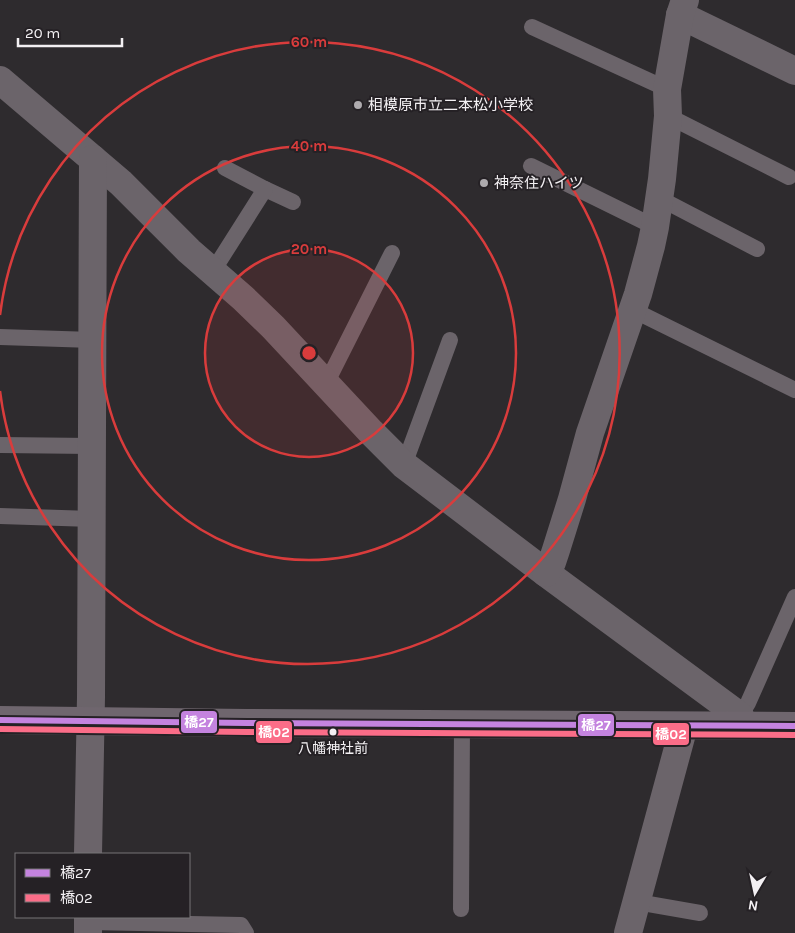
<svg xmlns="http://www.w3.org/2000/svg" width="795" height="933" font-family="Karla,'Noto Sans JP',sans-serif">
  <rect width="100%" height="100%" fill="#2e2b2e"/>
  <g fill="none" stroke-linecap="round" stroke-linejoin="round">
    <g stroke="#6b646a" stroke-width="16">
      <polyline points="532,27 667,89"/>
      <polyline points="668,116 789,177"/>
      <polyline points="531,166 655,227"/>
      <polyline points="265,189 293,202"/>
      <polyline points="659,198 757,249"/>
      <polyline points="213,271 265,189 225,168"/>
      <polyline points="633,310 795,390"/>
      <polyline points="0,337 93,340"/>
      <polyline points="326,384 392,253"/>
      <polyline points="0,445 92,446"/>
      <polyline points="404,465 450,340"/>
      <polyline points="0,516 92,519"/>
      <polyline points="740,716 748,703 795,597"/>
      <polyline points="637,902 700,913"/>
      <polyline points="461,909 462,724"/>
      <polyline points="88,922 241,925 246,933"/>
    </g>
    <g stroke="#6b646a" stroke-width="28">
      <polyline points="680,15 795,71"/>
      <polyline points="0,80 121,183 189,251 243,298 273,327 371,432 404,465 546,573 740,716 742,725"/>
      <polyline points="546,573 552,562 556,550 572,499 590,433 638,294 651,246 655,227 662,179 668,116 667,89 680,15 685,0"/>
      <polyline points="88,854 91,697 93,159"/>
      <polyline points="88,933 88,917"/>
      <polyline points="628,933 684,726"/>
    </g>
    <polyline stroke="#6f666e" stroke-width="28" points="0,720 247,723 795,726"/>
    <g stroke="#252125" stroke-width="10">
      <polyline id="bus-1" points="0,720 247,723 795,726"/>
    </g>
    <g stroke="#252125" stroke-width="10">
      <polyline id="bus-2" points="0,729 247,732 795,735"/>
    </g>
    <use href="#bus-1" stroke="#c483df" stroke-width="6"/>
    <use href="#bus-2" stroke="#fb6d88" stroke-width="6"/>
  </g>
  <circle cx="309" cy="353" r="104" fill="#d93c3c" fill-opacity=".12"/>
  <g fill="none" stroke="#d93c3c" stroke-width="2.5">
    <circle cx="309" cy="353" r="104"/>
    <circle cx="309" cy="353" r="207"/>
    <path d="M0 315A311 311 0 1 1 0 391"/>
  </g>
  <g fill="#aeabae" stroke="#252125" stroke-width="2">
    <circle cx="358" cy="105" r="5"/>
    <circle cx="484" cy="183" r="5"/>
  </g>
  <circle fill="#f3f0f3" stroke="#252125" stroke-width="2" cx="333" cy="732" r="4.5"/>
  <g text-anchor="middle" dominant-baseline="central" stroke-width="4" stroke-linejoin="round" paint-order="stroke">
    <g font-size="14" fill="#f3f0f3" stroke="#252125">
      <text x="333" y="748">八幡神社前</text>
    </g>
    <g font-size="15" fill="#f3f0f3" stroke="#252125" text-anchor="start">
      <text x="368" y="105">相模原市立二本松小学校</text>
      <text x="494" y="183">神奈住ハイツ</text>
    </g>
  </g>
  <circle cx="309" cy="353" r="8" fill="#d93c3c" stroke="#252125" stroke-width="2.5"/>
  <g font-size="15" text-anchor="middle" font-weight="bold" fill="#d93c3c" stroke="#252125" stroke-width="4" stroke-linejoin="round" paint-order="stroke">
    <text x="309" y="47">60 m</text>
    <text x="309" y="151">40 m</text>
    <text x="309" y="254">20 m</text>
  </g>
  <g stroke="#252125" stroke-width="2">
    <rect x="180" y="710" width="38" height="24" rx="5" fill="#c483df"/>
    <rect x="577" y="713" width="38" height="24" rx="5" fill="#c483df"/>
    <rect x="255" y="720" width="38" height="24" rx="5" fill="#fb6d88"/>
    <rect x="652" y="722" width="38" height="24" rx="5" fill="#fb6d88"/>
  </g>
  <g font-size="14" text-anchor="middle" font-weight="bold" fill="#fff">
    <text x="199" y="727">橋27</text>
    <text x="596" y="730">橋27</text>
    <text x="274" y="737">橋02</text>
    <text x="671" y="739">橋02</text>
  </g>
  <rect x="15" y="853" width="175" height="65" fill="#252125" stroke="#777477"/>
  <rect x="25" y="869" width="25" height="8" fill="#c483df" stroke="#777477"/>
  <text x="60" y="878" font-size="15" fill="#f3f0f3">橋27</text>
  <rect x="25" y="894" width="25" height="8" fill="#fb6d88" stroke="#777477"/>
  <text x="60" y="903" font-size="15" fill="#f3f0f3">橋02</text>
  <g transform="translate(755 893) rotate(189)" stroke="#252125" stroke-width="4" paint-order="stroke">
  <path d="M0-4L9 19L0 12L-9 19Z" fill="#f3f0f3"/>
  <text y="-8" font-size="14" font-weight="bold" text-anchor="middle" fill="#f3f0f3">N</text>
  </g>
  <path d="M18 38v8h104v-8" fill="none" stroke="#f3f0f3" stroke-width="2.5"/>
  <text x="25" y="38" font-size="15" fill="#f3f0f3" stroke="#252125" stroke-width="4" paint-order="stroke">20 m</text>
</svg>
